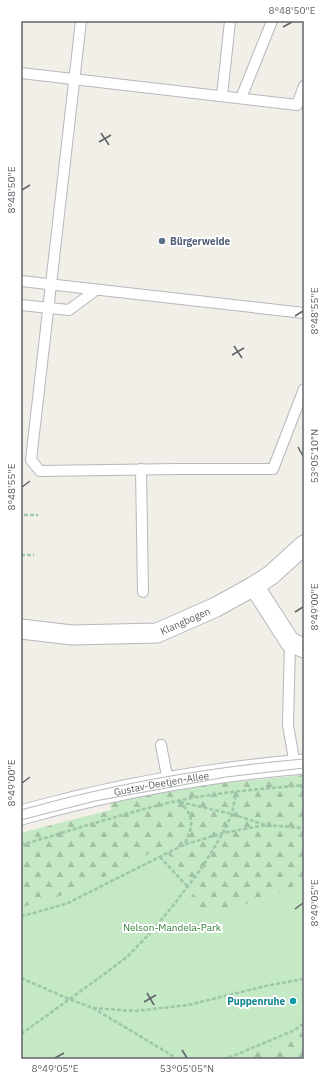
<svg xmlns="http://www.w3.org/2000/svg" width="325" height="1080" font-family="'IBM Plex Sans',sans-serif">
  <defs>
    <pattern id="forest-firs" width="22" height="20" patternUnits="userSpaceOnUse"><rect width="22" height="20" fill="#c5e8c5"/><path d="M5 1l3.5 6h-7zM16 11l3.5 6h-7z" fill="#a3c0a4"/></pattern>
  </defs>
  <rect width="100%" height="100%" fill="#f1efe8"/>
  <polygon fill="#c5e8c5" points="304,775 304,1059 21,1059 21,833 111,810 172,791"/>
  <g fill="url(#forest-firs)">
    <polygon points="304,775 304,883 296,885 277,894 222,911 205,914 186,904 197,888 162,847 100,879 55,898 21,907 21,833 111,810 110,802 213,784"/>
    <polygon points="304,1031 304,1059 240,1059 296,1036"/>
  </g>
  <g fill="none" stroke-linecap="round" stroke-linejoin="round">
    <g stroke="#b5b8bc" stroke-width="12">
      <g id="lane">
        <polyline points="81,21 31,460 40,471 178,469 273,469 304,389"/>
        <polyline points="21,73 297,105 304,86"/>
        <polyline points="222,96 230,21"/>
        <polyline points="241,98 272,21"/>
        <polyline points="21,281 304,313"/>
        <polyline points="21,305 69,310 96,290"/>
        <polyline points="141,469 143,592"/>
        <polyline points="290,642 288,725 295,765"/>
        <polyline points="161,745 168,781"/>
      </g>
    </g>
    <g stroke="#b5b8bc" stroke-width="21">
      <g id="street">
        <polyline points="254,586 290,642 304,648"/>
        <path id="s1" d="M 21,629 L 72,635 L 157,633 L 216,607 L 254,586 L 271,575 L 304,545"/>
        <path id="s2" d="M 21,815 C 114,789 208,772 304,764"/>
      </g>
    </g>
    <g stroke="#9cc7a9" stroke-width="2.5" stroke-dasharray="4 2" stroke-linecap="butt">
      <polyline points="24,515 38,515"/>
      <polyline points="21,555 34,555"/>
      <polyline points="300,784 304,793"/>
      <path d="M 179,802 C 196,816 193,827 184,845"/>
      <polyline points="180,802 232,814 265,825"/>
      <path d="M 21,845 C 73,830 124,813 177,801 C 218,792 262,789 304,785"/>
      <polyline points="160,857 188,887"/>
      <polyline points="21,916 34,913 68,903 183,845 223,833 266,825 304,828"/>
      <polyline points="21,978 69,999 93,1008 178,1059"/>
      <polyline points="93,1008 135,1011 188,1005 270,985 304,979"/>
      <polyline points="21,1034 103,975 128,956 150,933 172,907 201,869 223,833 232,814 236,792"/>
      <polyline points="223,1059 233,1056 295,1030 304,1023"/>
    </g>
    <use href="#lane" stroke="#fff" stroke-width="10"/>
    <use href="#street" stroke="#fff" stroke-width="19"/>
    <g stroke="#b6b7b8" stroke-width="1">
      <path d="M 21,810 C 113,784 208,767 304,759"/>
      <polyline points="21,820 95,801 226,777 304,768"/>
    </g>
  </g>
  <path fill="none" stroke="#5f6368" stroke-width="1.5" d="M 283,27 L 292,22M 101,133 L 109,145M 99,142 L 111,135M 22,190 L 30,185M 295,316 L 303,311M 234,346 L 242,358M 232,355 L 244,348M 298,447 L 303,456M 22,487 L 30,481M 295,612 L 303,607M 22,783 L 30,777M 295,909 L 303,903M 147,993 L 154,1005M 144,1002 L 156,995M 182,1050 L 187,1058M 55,1058 L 64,1053"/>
  <circle fill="#5c6f8a" stroke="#fff" stroke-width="1.5" cx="162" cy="241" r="4"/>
  <circle fill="#0f9aa8" stroke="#fff" stroke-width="1.5" cx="293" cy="1001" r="4"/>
  <g text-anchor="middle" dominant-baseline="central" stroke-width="4" stroke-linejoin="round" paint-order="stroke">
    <g font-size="10" font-weight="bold" fill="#4e5e75" stroke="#fff" text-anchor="start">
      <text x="170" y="241">Bürgerweide</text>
    </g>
    <g font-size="10" fill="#5f6368" stroke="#fff">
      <text stroke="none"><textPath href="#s1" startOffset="167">Klangbogen</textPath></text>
      <text stroke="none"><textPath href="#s2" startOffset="144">Gustav-Deetjen-Allee</textPath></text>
    </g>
    <g font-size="10" fill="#348238" stroke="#fff">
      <text x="172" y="927">Nelson-Mandela-Park</text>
    </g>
    <g font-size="10" font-weight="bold" fill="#0d838f" stroke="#fff" text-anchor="end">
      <text x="285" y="1001">Puppenruhe</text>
    </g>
  </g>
  <rect width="325" height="1080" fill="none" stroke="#ffffff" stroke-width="44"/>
  <rect x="22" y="22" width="281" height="1036" fill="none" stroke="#5f6368" stroke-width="1.5"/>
  <g font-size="10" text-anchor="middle" fill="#5f6368">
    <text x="292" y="14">8°48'50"E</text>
    <text transform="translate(11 190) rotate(-90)" y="4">8°48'50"E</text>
    <text transform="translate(314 311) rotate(-90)" y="4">8°48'55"E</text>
    <text transform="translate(314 456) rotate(-90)" y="4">53°05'10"N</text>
    <text transform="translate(11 487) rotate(-90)" y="4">8°48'55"E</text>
    <text transform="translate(314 607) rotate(-90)" y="4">8°49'00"E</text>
    <text transform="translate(11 783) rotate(-90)" y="4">8°49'00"E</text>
    <text transform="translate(314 903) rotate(-90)" y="4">8°49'05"E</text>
    <text x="55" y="1072">8°49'05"E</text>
    <text x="187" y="1072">53°05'05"N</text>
  </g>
</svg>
